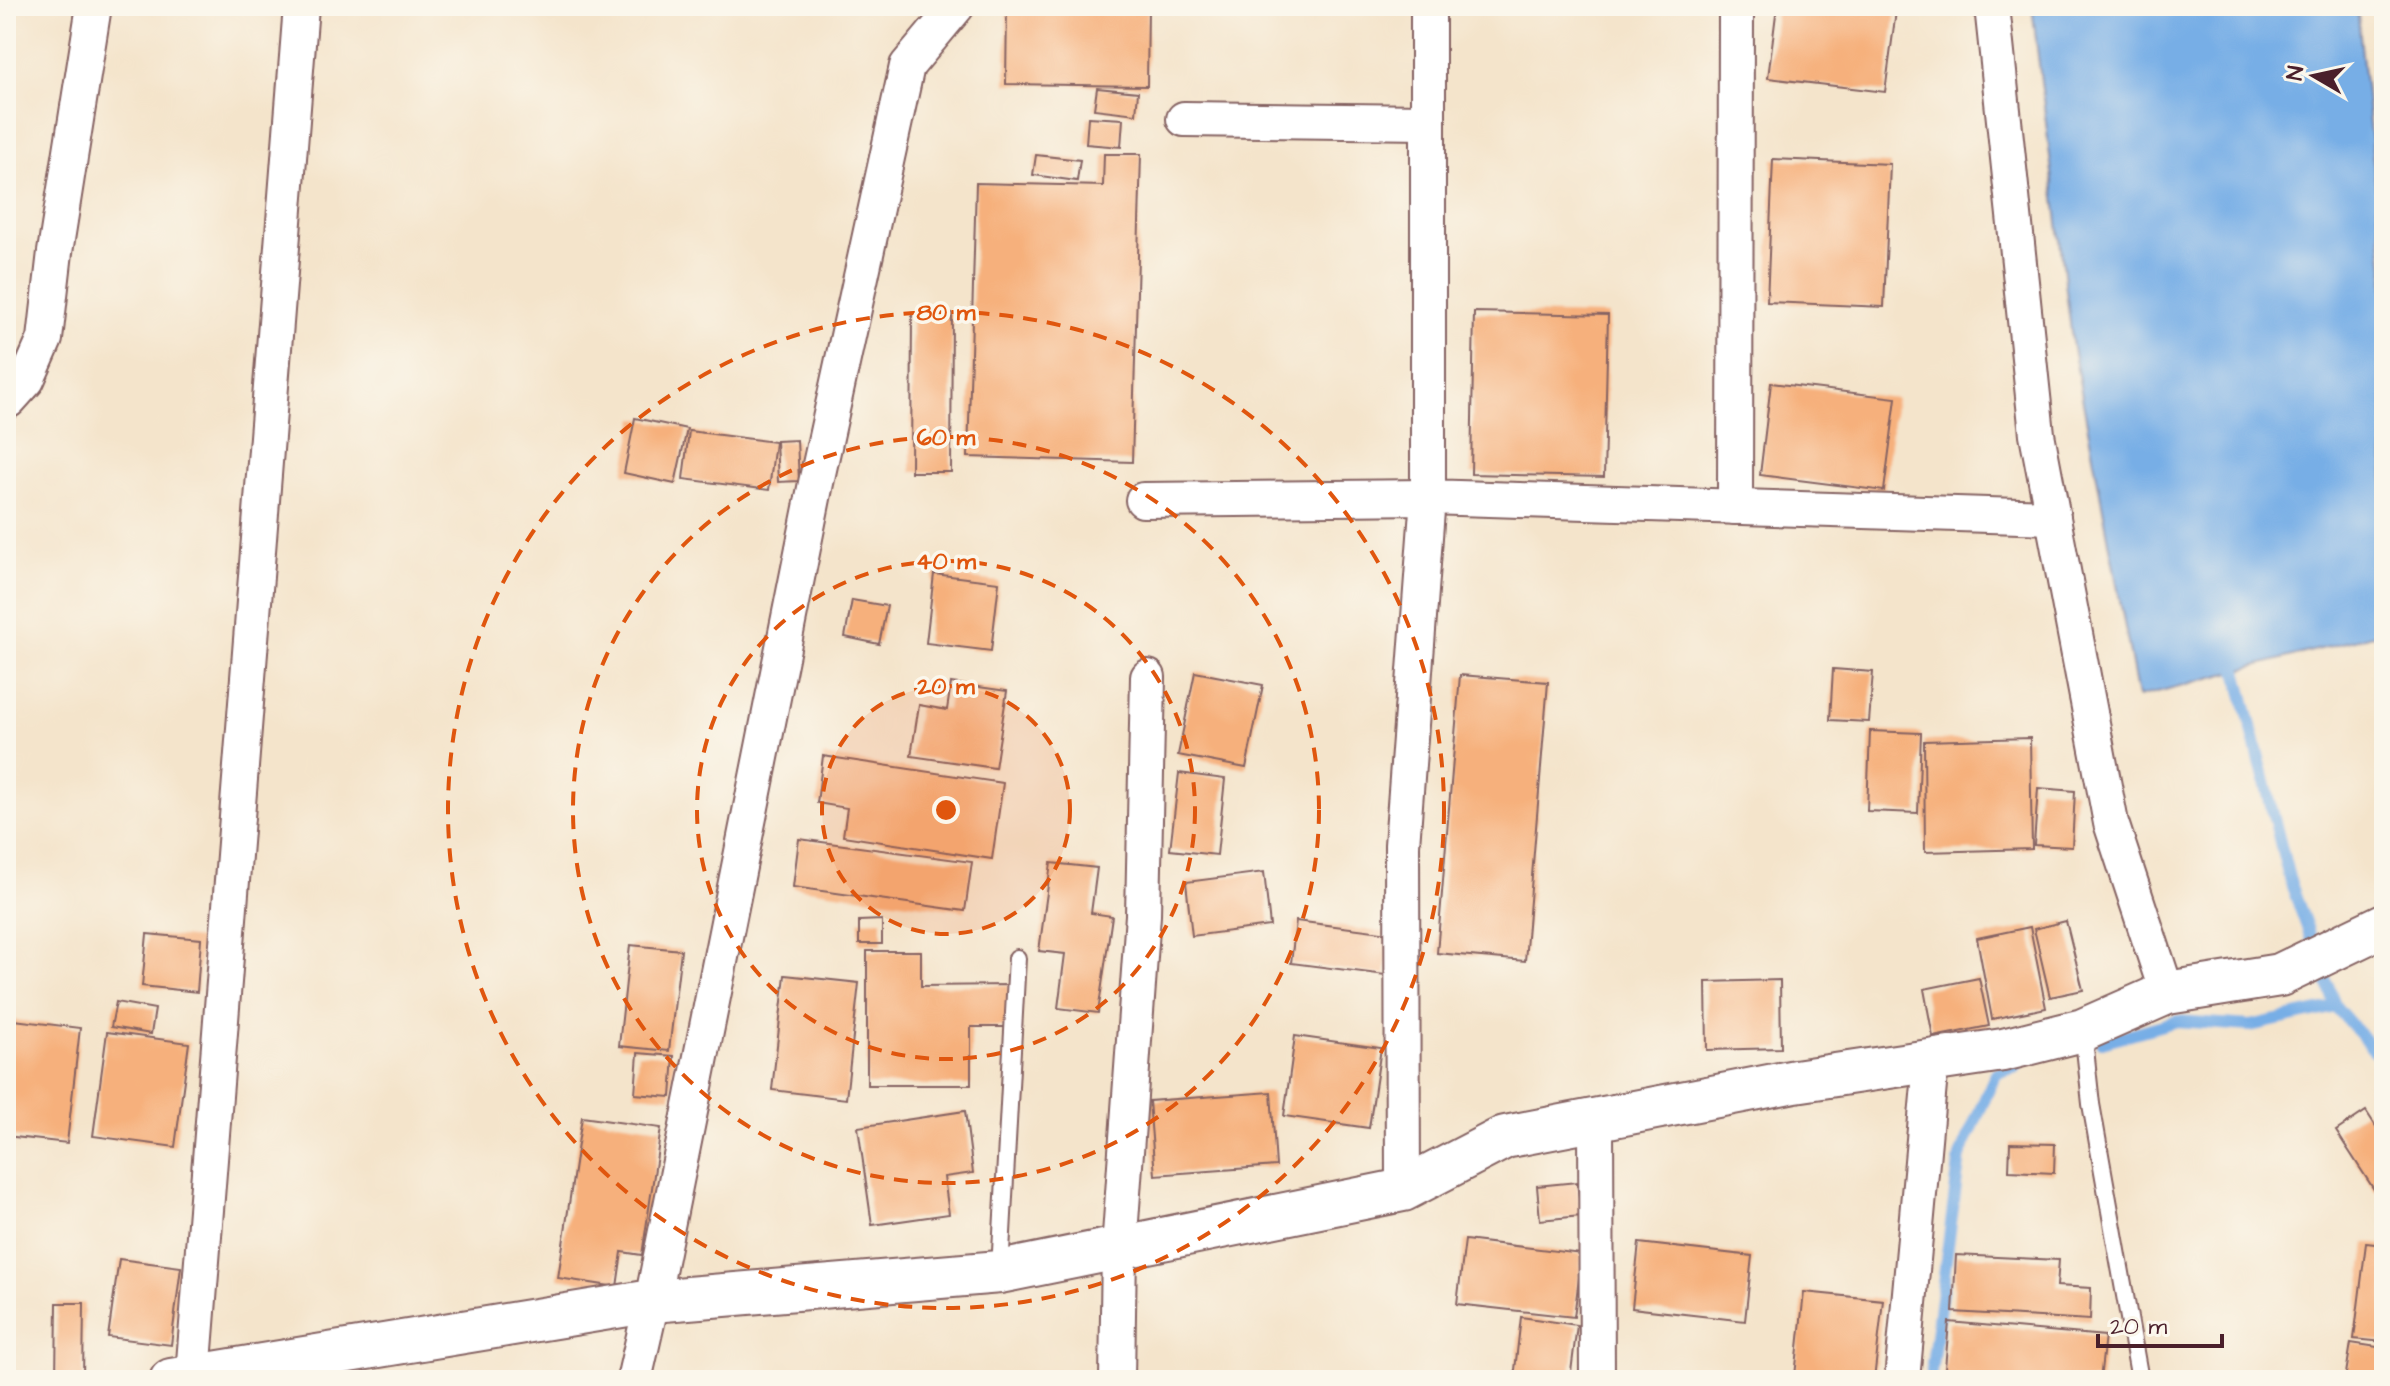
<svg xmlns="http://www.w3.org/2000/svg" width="2390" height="1386" font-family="'Architects Daughter',sans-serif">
  <rect width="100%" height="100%" fill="#fbf7ec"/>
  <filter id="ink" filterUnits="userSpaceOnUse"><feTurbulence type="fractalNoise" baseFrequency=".0125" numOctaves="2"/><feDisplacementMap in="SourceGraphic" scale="16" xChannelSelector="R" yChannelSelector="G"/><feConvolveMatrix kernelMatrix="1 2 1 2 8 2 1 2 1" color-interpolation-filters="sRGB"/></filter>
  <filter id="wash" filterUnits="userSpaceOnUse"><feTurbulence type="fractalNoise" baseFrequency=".006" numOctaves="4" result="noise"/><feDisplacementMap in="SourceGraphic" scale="32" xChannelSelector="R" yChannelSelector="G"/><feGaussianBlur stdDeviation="1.8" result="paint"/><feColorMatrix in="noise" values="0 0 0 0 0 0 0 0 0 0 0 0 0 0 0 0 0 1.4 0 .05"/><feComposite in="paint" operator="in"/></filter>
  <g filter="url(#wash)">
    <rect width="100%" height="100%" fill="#f4e4cb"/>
    <polygon fill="#77aee6" stroke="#606688" stroke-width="2" points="2032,6 2357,6 2384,268 2384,632 2138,697 2073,348"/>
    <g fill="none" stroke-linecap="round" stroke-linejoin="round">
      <g stroke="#77aee6" stroke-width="12">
        <polyline points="2234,658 2289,878 2336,1007 2384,1062"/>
        <polyline points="2102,1042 2177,1021 2250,1026 2336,1007"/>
        <polyline points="1930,1380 1960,1156 1996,1073 2016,1067"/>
      </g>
    </g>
    <g id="blocks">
      <g fill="#f6b07b">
        <polygon points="1007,6 1148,6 1147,86 1006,84"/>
        <polygon points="1777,6 1859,6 1896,11 1885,92 1768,78"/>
        <polygon points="1097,88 1138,92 1136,114 1094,109"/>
        <polygon points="1088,117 1123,119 1121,147 1086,144"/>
        <polygon points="1104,154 1141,154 1132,462 968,457 976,183 1103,186"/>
        <polygon points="1036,155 1080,160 1077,181 1033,175"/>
        <polygon points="1773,159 1890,164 1884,307 1767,302"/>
        <polygon points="1474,312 1608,315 1604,477 1471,474"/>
        <polygon points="912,313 952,313 951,472 911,472"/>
        <polygon points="1771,383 1896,398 1884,491 1760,475"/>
        <polygon points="635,418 687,429 675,484 624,473"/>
        <polygon points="689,431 775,442 769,490 683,479"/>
        <polygon points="797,440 799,481 778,482 776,441"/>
        <polygon points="934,574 999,582 991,651 926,643"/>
        <polygon points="852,600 887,606 879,644 845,637"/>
        <polygon points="1833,669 1873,672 1869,722 1830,720"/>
        <polygon points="1195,672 1263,685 1246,768 1178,755"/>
        <polygon points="1460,675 1548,682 1525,961 1437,953"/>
        <polygon points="951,683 1007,691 995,768 911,756 919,705 947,710"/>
        <polygon points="1870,731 1921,733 1918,813 1867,811"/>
        <polygon points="2030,738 2032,849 1925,852 1924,741"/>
        <polygon points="823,756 1003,783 992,859 843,836 847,808 817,803"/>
        <polygon points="1179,773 1225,779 1217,855 1170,850"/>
        <polygon points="2038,788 2075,791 2072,847 2034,845"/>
        <polygon points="799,839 972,862 965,911 793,887"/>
        <polygon points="1051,863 1097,868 1091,913 1112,916 1098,1013 1058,1008 1065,954 1039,951"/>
        <polygon points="1264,872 1270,926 1192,936 1186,882"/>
        <polygon points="882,920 882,944 859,944 859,921"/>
        <polygon points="1296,921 1390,933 1385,975 1291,963"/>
        <polygon points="2066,921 2083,990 2050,997 2034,929"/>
        <polygon points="2030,927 2046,1008 1992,1019 1977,938"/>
        <polygon points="147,934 201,939 197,992 142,986"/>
        <polygon points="630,945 681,950 669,1051 619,1046"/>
        <polygon points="867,951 921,951 921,986 1009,985 1009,1027 971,1027 971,1085 867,1085"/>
        <polygon points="785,975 859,983 846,1099 772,1090"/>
        <polygon points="1979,978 1989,1026 1933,1037 1924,989"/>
        <polygon points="1780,980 1781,1048 1707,1050 1706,982"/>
        <polygon points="116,1002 155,1009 151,1034 111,1027"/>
        <polygon points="6,1019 80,1028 67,1143 6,1136"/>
        <polygon points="107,1032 189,1043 175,1147 93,1136"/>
        <polygon points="1295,1036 1381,1048 1369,1128 1284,1116"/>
        <polygon points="638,1053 674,1056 671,1097 635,1094"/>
        <polygon points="1271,1092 1276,1166 1155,1175 1149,1101"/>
        <polygon points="965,1111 973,1173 944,1177 949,1214 872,1225 858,1127"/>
        <polygon points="2366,1111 2384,1139 2384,1185 2375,1191 2336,1131"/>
        <polygon points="582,1117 661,1128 642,1255 622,1252 617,1287 558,1278"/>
        <polygon points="2010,1143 2055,1144 2054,1173 2009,1171"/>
        <polygon points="1577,1182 1581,1216 1540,1220 1537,1186"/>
        <polygon points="1465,1240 1582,1254 1574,1317 1457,1304"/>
        <polygon points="1639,1243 1752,1256 1745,1321 1632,1308"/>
        <polygon points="2366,1243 2384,1245 2384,1342 2354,1339"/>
        <polygon points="1956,1255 2059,1260 2057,1286 2091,1288 2090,1320 1953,1312"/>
        <polygon points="119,1259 181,1267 171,1345 108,1337"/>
        <polygon points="1804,1292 1883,1300 1874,1380 1837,1380 1795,1376"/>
        <polygon points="57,1303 84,1303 83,1380 56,1380"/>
        <polygon points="1521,1317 1577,1325 1570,1380 1514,1379"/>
        <polygon points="1949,1322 2105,1336 2100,1380 1944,1380"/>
        <polygon points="2351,1343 2384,1348 2384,1380 2345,1380"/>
      </g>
    </g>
  </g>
  <g filter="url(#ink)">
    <use href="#blocks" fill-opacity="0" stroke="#866463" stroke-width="2"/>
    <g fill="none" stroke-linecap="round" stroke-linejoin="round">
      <g stroke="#866463" stroke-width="20">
        <g id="service">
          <polyline points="2083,1030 2091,1104 2140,1380"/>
          <polyline points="1000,1270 1017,958"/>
        </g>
      </g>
      <g stroke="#866463" stroke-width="38">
        <g id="minor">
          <polyline points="1428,6 1428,497 2053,517"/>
          <polyline points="1992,6 2037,434 2111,823 2167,993"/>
          <polyline points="1184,119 1428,122"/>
          <polyline points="6,400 9,400 27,380 45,339 55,252 94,6"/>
          <polyline points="1143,500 1428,497 1402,845 1403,1190"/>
          <polyline points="1735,507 1736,6"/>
          <polyline points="1596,1121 1597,1380"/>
          <polyline points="193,1375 301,6"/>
          <polyline points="634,1380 652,1301 816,483 907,66 957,6"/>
          <polyline points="1117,1380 1119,1249 1143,915 1148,677"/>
          <polyline points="1902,1380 1931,1063"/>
        </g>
      </g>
      <g stroke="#866463" stroke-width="46">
        <polyline id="tertiary" points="171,1380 652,1301 1000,1272 1403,1190 1505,1137 1795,1081 2003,1050 2083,1030 2167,993 2280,975 2384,925"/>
      </g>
      <use href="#service" stroke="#fff" stroke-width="16"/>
      <use href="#minor" stroke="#fff" stroke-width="34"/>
      <use href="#tertiary" stroke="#fff" stroke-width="42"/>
    </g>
  </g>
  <circle cx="946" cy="810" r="124" fill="#e0560e" fill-opacity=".12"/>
  <g fill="none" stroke="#e0560e" stroke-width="4" stroke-dasharray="14 10">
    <circle cx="946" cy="810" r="124"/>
    <circle cx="946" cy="810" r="249"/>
    <circle cx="946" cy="810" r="373"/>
    <circle cx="946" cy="810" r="498"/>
  </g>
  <circle cx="946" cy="810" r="12" fill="#e0560e" stroke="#fbf7ec" stroke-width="4"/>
  <g font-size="24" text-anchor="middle" font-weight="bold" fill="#e0560e" stroke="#fbf7ec" stroke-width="7" stroke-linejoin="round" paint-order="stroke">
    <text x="946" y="320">80 m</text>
    <text x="946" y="445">60 m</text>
    <text x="946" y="569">40 m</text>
    <text x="946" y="694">20 m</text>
  </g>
  <rect width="2390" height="1386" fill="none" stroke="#fbf7ec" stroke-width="32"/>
  <g transform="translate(2314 76) rotate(279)" stroke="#fbf7ec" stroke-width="6" paint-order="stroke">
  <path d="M0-6L14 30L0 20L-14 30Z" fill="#4a1f2b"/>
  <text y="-12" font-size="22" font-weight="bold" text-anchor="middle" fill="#4a1f2b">N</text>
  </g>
  <path d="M2098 1334v12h124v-12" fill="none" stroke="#4a1f2b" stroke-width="4"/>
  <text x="2110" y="1334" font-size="24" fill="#4a1f2b" stroke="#fbf7ec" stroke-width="6" paint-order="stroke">20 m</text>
</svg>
